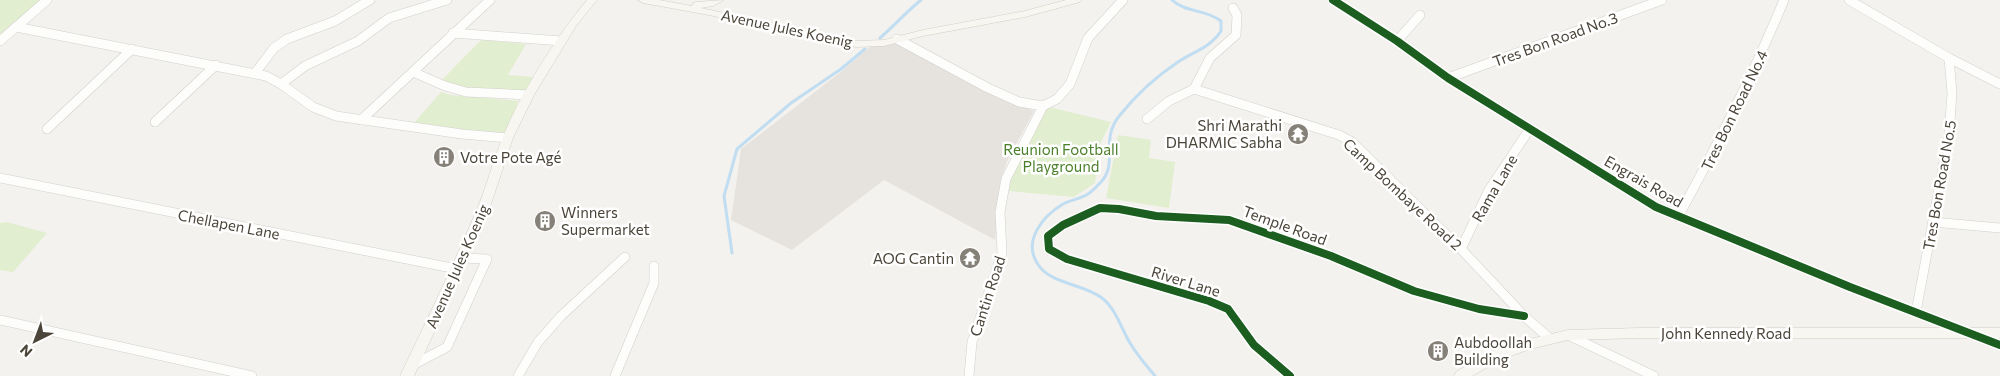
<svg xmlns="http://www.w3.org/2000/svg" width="2000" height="376" font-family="Commissioner,sans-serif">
  <rect width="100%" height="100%" fill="#f4f2ee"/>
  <polygon fill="#e6e2de" points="896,42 977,87 1034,111 1008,159 1001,179 995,240 884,180 792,250 731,220 741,149 842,71 871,46"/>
  <g fill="#e1eecf">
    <polygon points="0,0 41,0 0,34"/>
    <polygon points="481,40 526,44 508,75 533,77 524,93 464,90 439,83"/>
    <polygon points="441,92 451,95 518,101 513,118 504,135 414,123"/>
    <polygon points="1049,107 1111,122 1100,144 1095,183 1074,197 1009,191 1010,180 1040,114"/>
    <polygon points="1118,135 1151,140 1149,158 1175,162 1169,208 1106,198"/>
    <polygon points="7,222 47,233 13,272 0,270 0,223"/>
  </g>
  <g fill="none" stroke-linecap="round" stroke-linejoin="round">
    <g stroke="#c0ddf1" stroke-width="3">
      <path d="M 880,38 C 894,26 906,12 921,0"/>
      <polyline points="732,253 724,196 737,149 791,103 841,69 865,49"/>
      <path d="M 1155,376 C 1146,365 1137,355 1130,343 C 1121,328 1116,309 1102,298 C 1083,283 1050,285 1037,263 C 1023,240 1043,216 1063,204 C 1071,200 1080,199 1088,194 C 1093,191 1097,186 1101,182 C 1119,163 1099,140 1120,115 C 1136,95 1157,76 1178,62 C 1193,52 1211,47 1221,31 L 1221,21 C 1206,9 1186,13 1172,0"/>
    </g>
    <g stroke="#d2d0cb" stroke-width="10">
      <g id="street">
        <polyline points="1849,0 1949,58 2000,84"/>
        <polyline points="16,27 266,76 281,84 313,107 336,116 462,134 508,138"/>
        <polyline points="453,33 561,41"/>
        <polyline points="897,39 988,88 1019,102 1043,106 1057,99 1070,84 1088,38 1123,0"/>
        <polyline points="0,41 47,0"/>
        <polyline points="1397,41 1420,15"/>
        <polyline points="413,72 445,86 466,92 529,95"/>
        <polyline points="255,73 274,48 287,39 335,21 370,0"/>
        <polyline points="1448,78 1662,0"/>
        <polyline points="281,84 305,66 358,41 389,18 447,0"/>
        <polyline points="1194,89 1210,58 1236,35 1237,15 1233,8"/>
        <polyline points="1147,119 1169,101 1194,89 1339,135 1352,142 1461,249 1524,316 1549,338"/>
        <polyline points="361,120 490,0"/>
        <polyline points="155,122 216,65"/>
        <polyline points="47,129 132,49"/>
        <polyline points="0,178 457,269"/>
        <path d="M 1678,217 C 1717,146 1753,75 1784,0"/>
        <polyline points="1933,222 2000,228"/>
        <polyline points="1461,249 1489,190 1529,130"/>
        <polyline points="1916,312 1949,135 1952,93 1949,58"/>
        <polyline points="0,320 252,376"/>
        <polyline points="1568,335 1654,376"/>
        <polyline points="411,366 447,347 487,259 462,258"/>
        <polyline points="518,376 538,342 561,316 625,257"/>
        <polyline points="615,376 654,283 654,266"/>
        <polyline points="969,376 972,342 1002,253 1000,212 1006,179 1043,106"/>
        <polyline points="1290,376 1254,345 1228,309 1209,301 1067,259 1049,249 1048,236 1063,225 1100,208 1119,209 1156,216 1229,220 1331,256 1414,291 1479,309 1524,316"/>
      </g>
    </g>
    <g stroke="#d3cfc5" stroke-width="1">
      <g id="secondary">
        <path d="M 587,0 L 597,0 L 576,26 L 534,95 L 513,138 L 491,204 L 463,269 L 414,376 L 400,376 C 427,320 454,264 478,207 C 487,185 493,161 502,139 C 520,94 556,37 587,0 Z"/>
        <polygon points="638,0 659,0 692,6 693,3 696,2 724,0 713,6 701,8 856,41 884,40 923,30 1025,11 1066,0 1082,0 1080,2 1025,17 923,36 884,46 856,47 709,15 643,3"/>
        <polygon points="1328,0 1340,0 1400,39 1452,76 1660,204 1854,284 1969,328 2000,328 2000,338 1996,338 2000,340 2000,350 1968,338 1640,338 1568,340 1530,349 1500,360 1472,376 1454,376 1456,372 1490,352 1530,339 1568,330 1640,328 1942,328 1846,290 1652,210 1444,80 1394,43"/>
      </g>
    </g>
    <use href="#street" stroke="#fdfdfc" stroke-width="9"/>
    <use href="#secondary" fill="#f7f6f1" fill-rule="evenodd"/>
    <g stroke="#fff" stroke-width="11">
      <g id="cycleway">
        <polyline points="1333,0 1397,41 1448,78 1656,207 1850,287 2000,345"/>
        <polyline points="1290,376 1254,345 1228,309 1209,301 1067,259 1049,249 1048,236 1063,225 1100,208 1119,209 1156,216 1229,220 1331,256 1414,291 1479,309 1524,316"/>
      </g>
    </g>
    <use href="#cycleway" stroke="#1b5e20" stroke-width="8"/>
  </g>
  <defs>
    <g id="temple-disc" transform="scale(1.125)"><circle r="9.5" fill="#868178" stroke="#fff"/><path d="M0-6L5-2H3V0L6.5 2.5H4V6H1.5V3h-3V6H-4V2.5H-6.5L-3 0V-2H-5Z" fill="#fff"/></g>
    <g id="building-disc" transform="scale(1.125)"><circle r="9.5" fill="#868178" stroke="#fff"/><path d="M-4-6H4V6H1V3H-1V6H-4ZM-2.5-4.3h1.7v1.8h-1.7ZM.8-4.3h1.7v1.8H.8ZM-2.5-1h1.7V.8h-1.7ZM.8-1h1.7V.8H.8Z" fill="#fff"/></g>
  </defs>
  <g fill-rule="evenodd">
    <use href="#temple-disc" x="1298" y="134"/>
    <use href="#building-disc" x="444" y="157"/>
    <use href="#building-disc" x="545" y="221"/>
    <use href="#temple-disc" x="970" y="258"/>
    <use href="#building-disc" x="1438" y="351"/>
  </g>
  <g text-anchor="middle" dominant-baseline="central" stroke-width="5" stroke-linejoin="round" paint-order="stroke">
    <g font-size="15" fill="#4b4439" stroke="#fff">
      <text transform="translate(787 28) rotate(12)">Avenue Jules Koenig</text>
      <text transform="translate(1555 39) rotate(-20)">Tres Bon Road No.3</text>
      <text transform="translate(1734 110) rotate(-64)">Tres Bon Road No.4</text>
      <text transform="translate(1644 181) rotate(30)">Engrais Road</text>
      <text transform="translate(1939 185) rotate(-80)">Tres Bon Road No.5</text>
      <text transform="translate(1494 188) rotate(-60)">Rama Lane</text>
      <text transform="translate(1403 194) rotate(43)">Camp Bombaye Road 2</text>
      <text transform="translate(229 224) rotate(11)">Chellapen Lane</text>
      <text transform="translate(1285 225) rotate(20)">Temple Road</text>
      <text transform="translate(457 266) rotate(-66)">Avenue Jules Koenig</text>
      <text transform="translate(1186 281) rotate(17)">River Lane</text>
      <text transform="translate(987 296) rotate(-72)">Cantin Road</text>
      <text x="1726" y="333">John Kennedy Road</text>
    </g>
    <g font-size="15" fill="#4b4439" stroke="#fff" text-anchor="start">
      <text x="1282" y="125" text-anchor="end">Shri Marathi<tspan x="1282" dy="17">DHARMIC Sabha</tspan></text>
      <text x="460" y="157">Votre Pote Agé</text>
      <text x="561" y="212">Winners<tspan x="561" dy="17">Supermarket</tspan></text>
      <text x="954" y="258" text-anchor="end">AOG Cantin</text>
      <text x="1454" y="342">Aubdoollah<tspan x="1454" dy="17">Building</tspan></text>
    </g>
    <g font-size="15" fill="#4a7f2a" stroke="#fff">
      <text x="1061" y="149">Reunion Football<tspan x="1061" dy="17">Playground</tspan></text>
    </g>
  </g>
  <g transform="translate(35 341) rotate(222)" stroke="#ffffff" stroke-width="4" paint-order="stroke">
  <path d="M0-4L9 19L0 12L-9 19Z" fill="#4b4439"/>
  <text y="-8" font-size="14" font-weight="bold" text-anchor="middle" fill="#4b4439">N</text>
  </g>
</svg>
